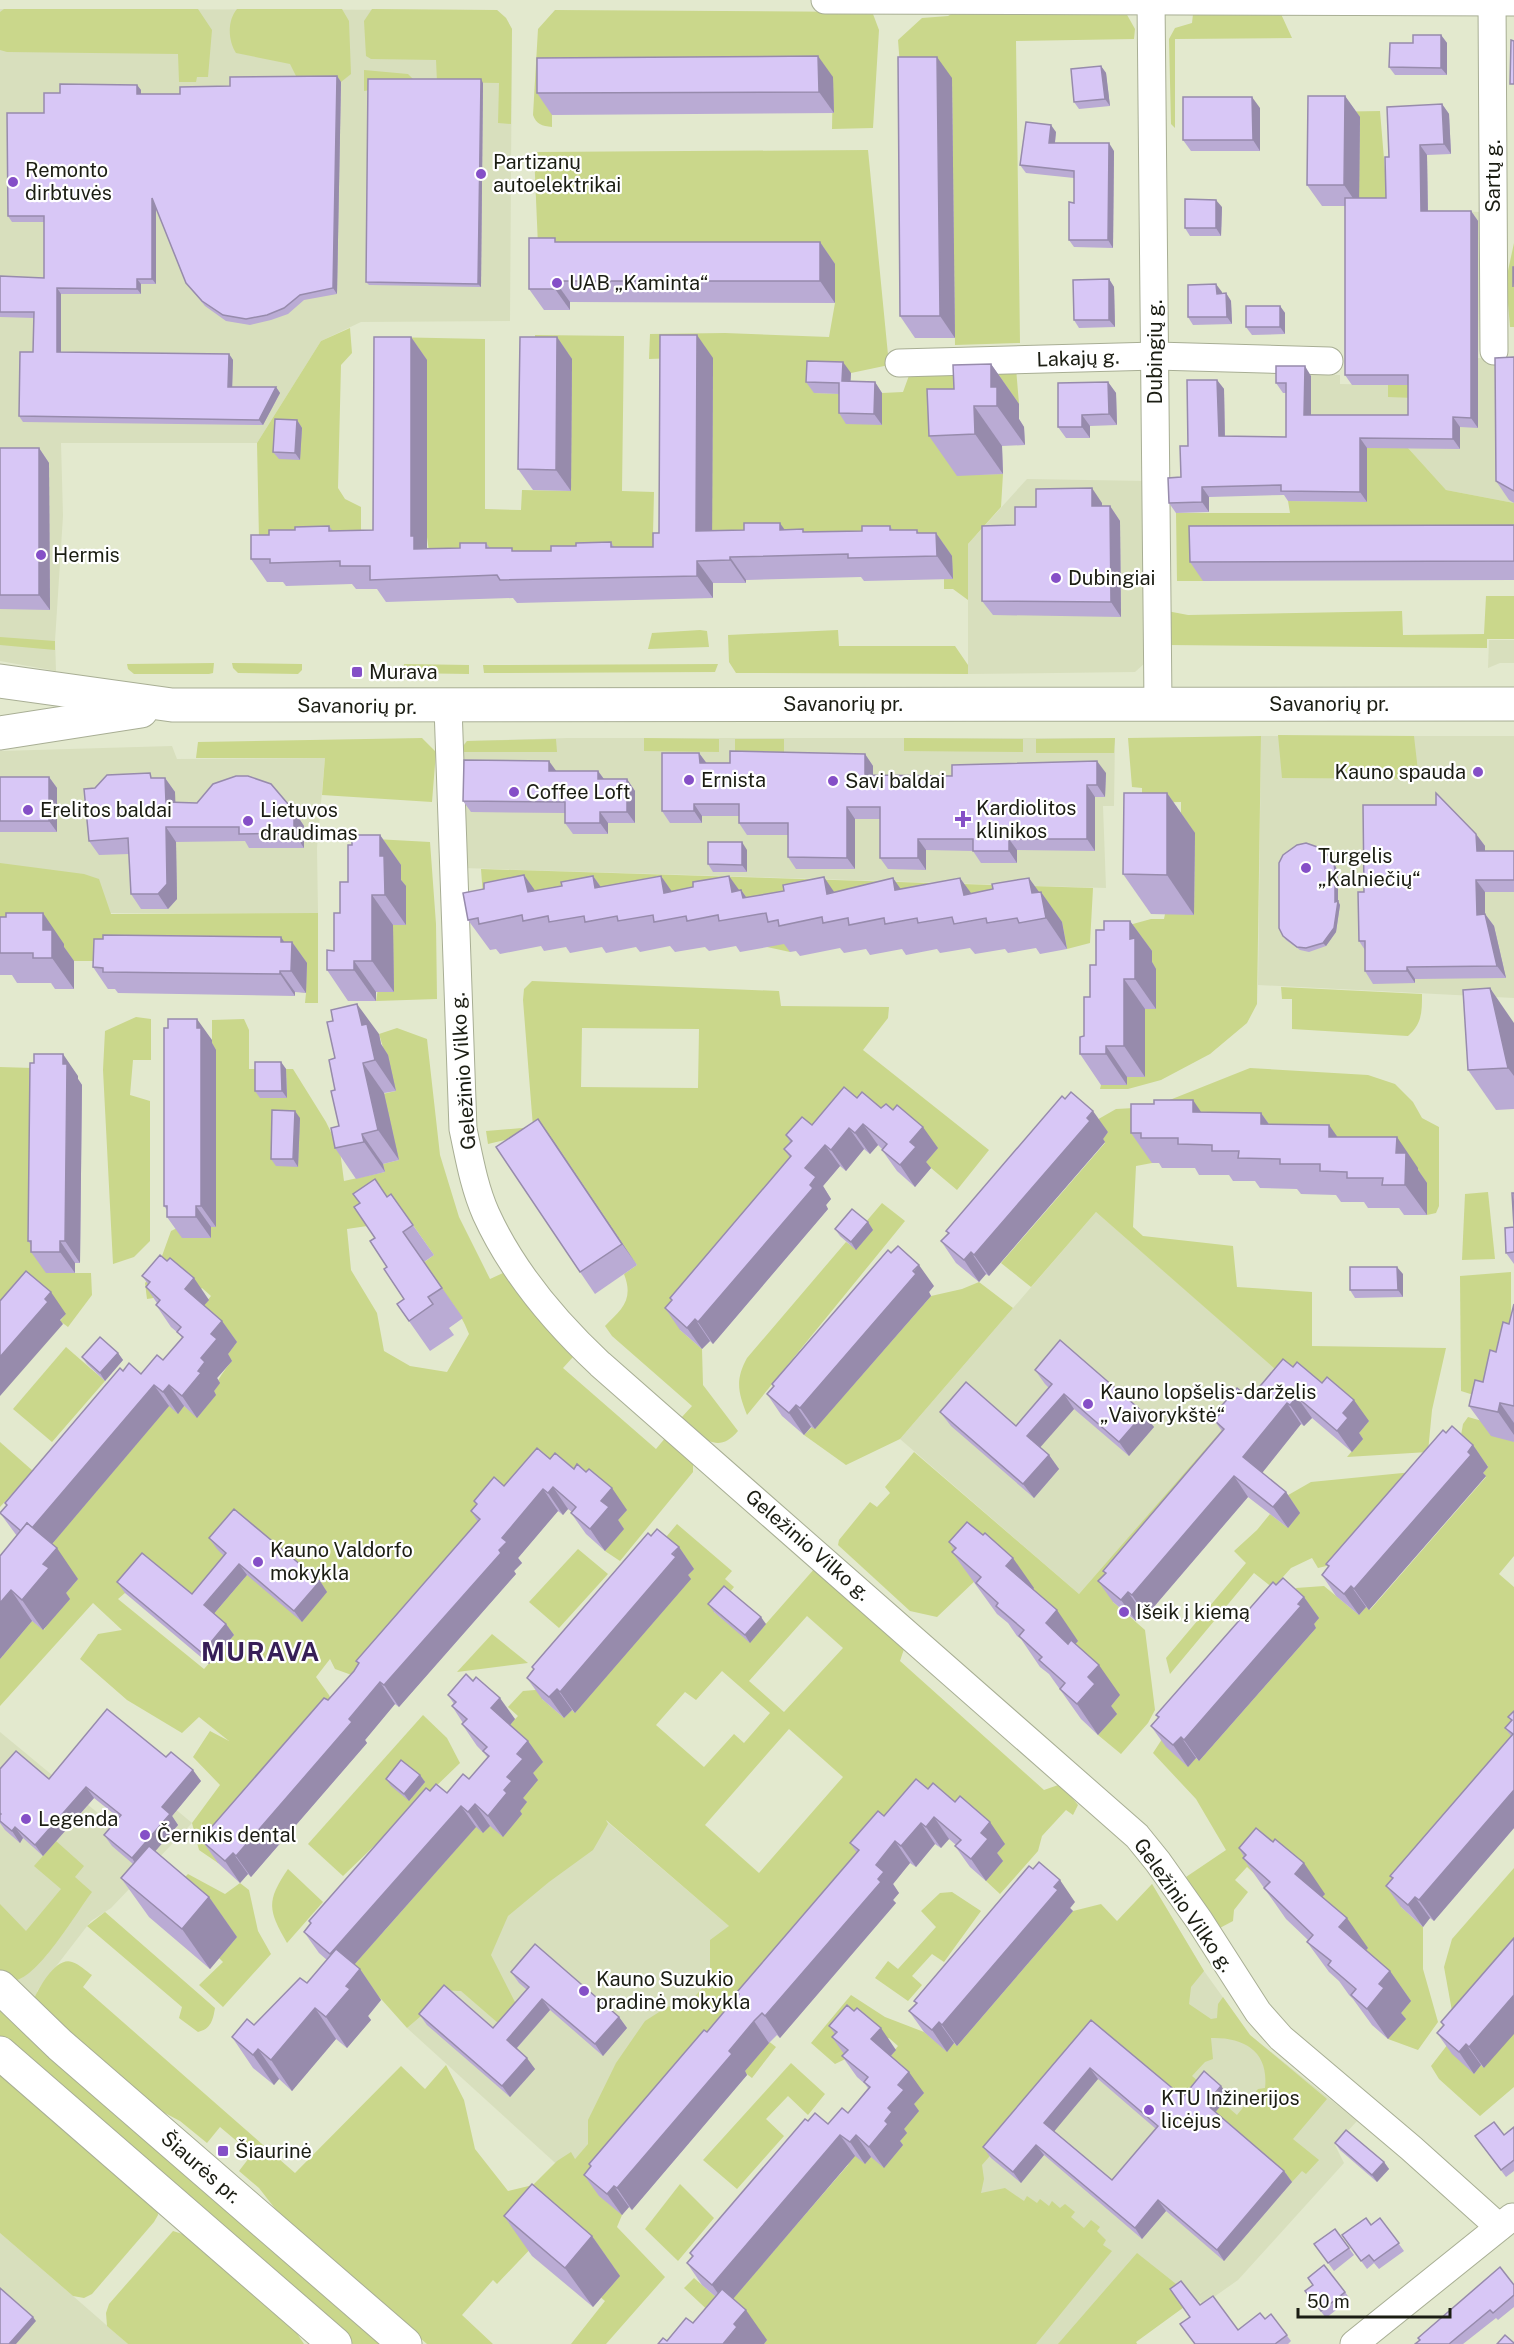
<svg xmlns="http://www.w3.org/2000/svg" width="1514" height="2344" font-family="'Public Sans',sans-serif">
  <rect width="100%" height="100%" fill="#e3e9ce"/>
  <g fill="#d8dfbd">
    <polygon points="0,9 497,10 506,18 512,29 510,321 361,322 321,341 257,443 61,443 63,516 55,641 56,671 0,661"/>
    <polygon points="1415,210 1481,212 1478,358 1508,360 1514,376 1514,503 1446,490 1408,448 1367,502 1288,501 1288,447 1293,393 1283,393 1283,374 1340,375 1340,384 1388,385 1388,397"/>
    <polygon points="1027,479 1148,481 1145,663 1135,672 968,674 968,544"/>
    <polygon points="1489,640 1514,640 1514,663 1500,663 1488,668"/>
    <polygon points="1261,736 1514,736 1514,998 1258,985"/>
    <polygon points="568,738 1115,738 1114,806 1103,806 1106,888 463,868 461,747 467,741"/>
    <polygon points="172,746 177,759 325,758 317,848 318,913 0,913 0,751"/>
    <polygon points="1096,1212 1276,1369 1079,1594 900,1439"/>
    <polygon points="0,1732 116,1828 150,1788 192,1823 111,1908 91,1921 37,1991 37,2009 0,1970"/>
    <polygon points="597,1813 762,1954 564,2171 407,2028"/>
    <polygon points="1152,1884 1204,1971 1250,2035 1357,2121 1335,2145 1344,2163 1238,2280 1204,2304 1195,2299 1136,2342 1137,2344 805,2344"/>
    <polygon points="0,2233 73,2296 128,2344 0,2344"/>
  </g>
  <g fill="#cad78b" fill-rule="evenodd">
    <polygon points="4,9 198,9 212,30 208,77 197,77 196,82 179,82 178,54 7,52 0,50 0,12"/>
    <path d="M 237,9 L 342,9 L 349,21 L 351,74 L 341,82 L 299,82 L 290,64 L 236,53 C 228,40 227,21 237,9 Z"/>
    <polygon points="372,9 497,10 506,18 512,29 511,124 498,123 499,83 437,82 436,60 371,59 366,56 364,21"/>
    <path d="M 555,10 L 868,12 L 873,14 L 879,30 L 873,128 L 832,129 L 833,77 L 552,79 L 552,127 C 542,126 536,124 533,115 L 538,29 Z"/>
    <polygon points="955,12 1126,13 1135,29 1134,39 1016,41 1020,343 955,345 952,79 901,79 898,40 922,18 948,16"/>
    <polygon points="1193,14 1281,14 1292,38 1175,39 1175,128 1171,124 1169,39 1175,28 1192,23"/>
    <polygon points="364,70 408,74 417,83 364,91"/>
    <polygon points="1380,111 1388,207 1415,398 1388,397 1388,208 1359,208 1323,112"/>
    <polygon points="868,150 889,365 851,373 814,393 847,394 881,425 882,393 903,392 911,370 1016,368 1019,404 957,475 1003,474 1001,507 968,544 968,600 953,589 944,589 944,579 430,559 427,537 427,360 387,337 485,339 485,509 521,510 522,490 571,491 535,358 535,335 624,336 622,491 654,492 653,534 712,535 676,358 649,359 650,334 725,333 829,337 835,303 835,264 538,246 534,152"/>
    <polygon points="1514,243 1514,327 1510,327 1506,280"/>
    <polygon points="350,328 352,353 341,365 338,488 345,499 361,507 361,540 259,539 257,443 321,341"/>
    <polygon points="1367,448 1408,448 1446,490 1514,503 1514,544 1203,546 1203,581 1177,581 1176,513 1290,513 1288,501 1366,502"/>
    <polygon points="1486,596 1514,596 1514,639 1487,639 1487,648 1168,645 1167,611 1188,615 1402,611 1403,635 1484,634"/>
    <polygon points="700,630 707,631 709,647 648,649 652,633"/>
    <polygon points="838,630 839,646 955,646 968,665 968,674 736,673 729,662 728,635"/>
    <polygon points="0,637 55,641 55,650 0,645"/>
    <polygon points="214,663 213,673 209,674 134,674 128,669 127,664"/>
    <polygon points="232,663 302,664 302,670 298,674 238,673 233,668"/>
    <polygon points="404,664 469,665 469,674 403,673"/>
    <polygon points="718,664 715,672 484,673 483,665"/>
    <polygon points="1278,735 1414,736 1418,771 1440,779 1282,778"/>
    <polygon points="1261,736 1257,1004 1247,1023 1210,1054 1161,1080 1128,1089 1100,1089 1101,1085 1127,1077 1145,1076 1145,1037 1140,1009 1156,1009 1122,927 1151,919 1164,919 1165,914 1194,914 1195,834 1181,833 1181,802 1142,803 1142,788 1132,787 1128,738"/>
    <polygon points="422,738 436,752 432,802 322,795 325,758 196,758 198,742"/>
    <polygon points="644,738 719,739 719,752 644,751"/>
    <polygon points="904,738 1023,739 1023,752 904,751"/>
    <polygon points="1115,738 1114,753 1036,753 1036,739"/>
    <polygon points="556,739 557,752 459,752 467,741"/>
    <rect x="735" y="739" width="49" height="13"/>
    <polygon points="375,839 430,842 436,924 437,999 376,1001 388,925 401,886"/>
    <polygon points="0,863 84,874 99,879 111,914 318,913 318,1003 305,1003 306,993 118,961 64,961 64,944 0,948"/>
    <polygon points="481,869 1093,888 1090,943 1067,949 1062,922 883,914 785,925 790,952 767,947 485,923"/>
    <path d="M 532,981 L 779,991 L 781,1006 L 889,1007 L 888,1018 L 863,1050 L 989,1150 L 957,1190 L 925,1163 L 877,1113 L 680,1330 L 702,1349 L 703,1385 L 738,1431 C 716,1457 701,1435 681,1418 L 692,1406 L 612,1336 L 605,1326 C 622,1309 634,1300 624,1274 L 637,1265 L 553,1140 L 513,1138 L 488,1144 L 486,1131 L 533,1127 L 523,1000 L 524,989 ZM 582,1028 L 699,1029 L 698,1088 L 581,1087 Z"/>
    <path d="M 1281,987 L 1422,994 C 1422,1012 1422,1024 1408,1036 L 1292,1029 L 1292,999 L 1282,999 Z"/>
    <polygon points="136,1017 151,1019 151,1060 133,1060 130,1095 150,1101 150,1241 134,1257 113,1264 103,1070 105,1031"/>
    <path d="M 244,1019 L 249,1030 L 249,1069 L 260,1069 L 287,1098 L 286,1069 L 293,1069 L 326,1122 L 340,1151 L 344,1181 L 385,1172 L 383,1164 L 399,1160 L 378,1095 L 396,1091 L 379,1034 L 397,1028 L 427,1039 L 440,1155 L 459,1217 L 490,1279 L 503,1273 L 573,1357 L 563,1368 L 656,1449 L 666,1437 L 693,1462 L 693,1472 L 620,1561 L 605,1551 L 623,1529 L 570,1475 L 371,1682 L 335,1669 L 330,1659 L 316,1677 L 329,1695 L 339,1719 L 218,1863 L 199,1850 L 192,1823 L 220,1785 L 193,1757 L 210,1731 L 229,1741 L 199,1717 L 182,1733 L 127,1700 L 80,1659 L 98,1634 L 122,1630 L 93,1603 L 0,1706 L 0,1659 L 32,1621 L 44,1630 L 64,1595 L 78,1579 L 48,1549 L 166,1403 L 184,1406 L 197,1417 C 209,1398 217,1378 232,1361 L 226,1356 L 237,1342 L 197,1313 L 211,1296 L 202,1288 L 199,1291 L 147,1299 L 145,1283 L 158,1267 L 171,1231 L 179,1227 L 211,1238 L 211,1227 L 216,1227 L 216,1050 L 212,1050 L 212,1020 ZM 374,1225 L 413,1225 L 434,1255 L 419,1266 C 440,1286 458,1306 469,1334 L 447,1372 L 410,1366 L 384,1351 L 377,1313 L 351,1270 L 347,1229 ZM 234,1564 L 327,1592 L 247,1575 L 212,1616 L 234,1635 L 204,1669 L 118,1599 L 125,1593 L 199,1605 Z"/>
    <polygon points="0,1067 33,1068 75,1273 91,1273 92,1295 68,1327 60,1321 66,1314 0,1318"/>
    <polygon points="1250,1068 1368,1075 1395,1084 1413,1102 1422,1118 1439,1127 1439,1206 1436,1213 1427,1215 1427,1184 1418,1183 1418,1168 1152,1134 1152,1163 1136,1166 1133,1227 1143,1236 1233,1246 1237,1287 1312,1292 1312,1346 1446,1348 1432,1410 1428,1452 1347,1457 1362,1439 1358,1434 1369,1421 1312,1383 1113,1602 1145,1630 1155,1710 1148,1723 1121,1754 1098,1735 1116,1714 1109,1708 1120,1695 1067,1654 1078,1641 977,1579 937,1617 910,1611 838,1545 839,1540 870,1502 877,1507 890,1493 885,1487 914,1452 1079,1594 1275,1369 1096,1212 1031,1287 1001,1263 1105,1143 1102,1139 1108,1132 1095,1121 1116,1109 1152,1107"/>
    <polygon points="1488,1192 1495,1259 1462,1260 1465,1194"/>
    <path d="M 882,1203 L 905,1221 L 747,1415 C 738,1392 735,1380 747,1358 L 846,1242 L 856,1249 L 865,1223 Z"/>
    <polygon points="1511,1272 1511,1330 1483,1398 1461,1391 1460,1276"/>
    <polygon points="979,1282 1013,1308 900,1439 846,1465 804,1435 847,1392 931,1296 962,1289"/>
    <polygon points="66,1347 105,1381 52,1442 13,1409"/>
    <polygon points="1468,1417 1493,1424 1514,1442 1514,1556 1499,1574 1514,1587 1514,1771 1401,1907 1423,1927 1423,1969 1438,2022 1418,2050 1388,2039 1357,1961 1368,1948 1260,1879 1247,1867 1235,1880 1248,1892 1234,1910 1233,1921 1218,1929 1186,1877 1226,1850 1196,1799 1153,1753 1166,1733 1188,1766 1196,1758 1199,1761 1316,1628 1298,1599 1296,1588 1324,1586 1359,1615 1366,1607 1370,1610 1486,1477 1483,1473 1488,1466 1458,1452 1463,1424"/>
    <polygon points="0,1442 33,1471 0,1507"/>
    <polygon points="1423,1471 1339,1563 1318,1568 1312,1558 1291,1568 1273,1588 1254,1573 1170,1674 1166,1658 1246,1563 1234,1551 1257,1530 1270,1514 1288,1528 1283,1498 1311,1482"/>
    <path d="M 677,1524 L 732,1571 L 725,1579 L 734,1587 L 714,1612 L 750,1642 L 815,1568 L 905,1646 L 900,1661 L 1044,1790 L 1061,1784 L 1078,1805 L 1073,1815 L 1066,1810 L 1042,1836 L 1038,1851 L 1000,1894 L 986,1881 L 948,1805 L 747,2024 L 776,2047 L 752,2078 L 744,2072 L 750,2065 L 729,2047 L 622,2215 L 617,2227 L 665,2277 L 606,2344 L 571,2344 L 605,2301 L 536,2243 L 497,2284 L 493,2280 L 462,2315 L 493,2344 L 427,2344 L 287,2224 L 259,2188 L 239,2171 L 252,2154 L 220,2127 L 207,2143 L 180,2121 L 142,2101 L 34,1999 C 39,1987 57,1956 72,1962 C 79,1964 86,1971 92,1975 L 83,1987 L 295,2173 L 401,2066 L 425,2089 L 446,2065 L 464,2100 L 475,2149 L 508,2191 L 533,2185 L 557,2161 L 571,2152 L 575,2159 L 588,2144 L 588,2120 L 616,2063 L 645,2021 L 667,2007 L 692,2000 L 710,1979 L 710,1940 L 729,1926 L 606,1820 L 608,1824 L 593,1850 L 549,1882 L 508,1916 L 491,1955 L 518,2008 L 498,2023 L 461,1991 L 440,1990 L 421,2016 L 407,2028 L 382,2000 L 361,1982 L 336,1979 L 385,1930 L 469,1834 L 472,1824 L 490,1826 L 519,1811 L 522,1799 L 503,1732 L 518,1716 L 508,1707 L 523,1691 L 547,1689 L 542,1699 L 564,1718 L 572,1710 L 575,1713 L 693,1569 L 656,1549 ZM 807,1616 L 843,1648 L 784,1712 L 749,1681 ZM 722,1671 L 770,1713 L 744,1743 L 734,1734 L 704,1767 L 656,1725 L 685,1692 L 696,1700 ZM 789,1729 L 843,1777 L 759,1873 L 705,1825 Z"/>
    <polygon points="578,1549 608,1574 559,1628 529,1602"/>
    <polygon points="492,1634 528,1663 457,1672"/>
    <polygon points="423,1715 447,1738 460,1763 343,1876 308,1844"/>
    <path d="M 56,1841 L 84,1866 L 75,1877 L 92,1892 C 76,1913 41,1973 17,1980 L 0,1970 L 0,1904 L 26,1931 L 61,1889 L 34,1866 Z"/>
    <polygon points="1514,1868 1514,1939 1452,2011 1444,1967 1452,1939"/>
    <path d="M 288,1869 L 323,1902 L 287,1943 C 268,1910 266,1901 288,1869 Z"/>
    <polygon points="188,1874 225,1894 240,1883 249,1890 258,1931 271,1954 223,2007 199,1985 223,1962 219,1958 237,1937 177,1885"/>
    <path d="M 1152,1884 L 1204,1971 L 1191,1987 L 1189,2004 L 1211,2019 L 1217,2018 L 1218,2004 L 1223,1997 L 1250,2035 L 1327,2099 L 1293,2139 L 1319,2160 L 1306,2174 L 1302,2171 L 1292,2182 L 1207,2122 L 1223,2103 L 1237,2115 L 1258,2089 L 1265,2088 C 1269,2052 1245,2037 1211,2038 L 1213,2059 L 1205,2062 L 1192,2076 L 1206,2088 L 1190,2108 L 1099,2031 L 982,2165 L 984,2179 L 981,2193 L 1005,2188 L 1024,2201 L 1027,2196 L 1037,2203 L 1040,2199 L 1049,2206 L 1052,2201 L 1060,2208 L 1065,2204 L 1075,2212 L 1071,2217 L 1084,2228 L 1091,2220 L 1100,2227 L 1097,2231 L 1106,2240 L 1103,2245 L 1112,2251 L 1036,2344 L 764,2344 L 767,2340 L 732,2333 L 684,2288 L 694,2278 L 723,2303 L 765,2261 L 848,2165 L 853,2154 L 871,2157 L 900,2142 L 903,2130 L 884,2063 L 898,2046 L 889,2038 L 835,2064 L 811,2043 L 851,1995 L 885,2017 L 924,2032 L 947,2051 L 954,2043 L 957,2046 L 1073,1911 L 1101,1904 L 1117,1921 Z"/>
    <polygon points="952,1892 981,1911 944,1962 932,1954 912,1976 922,1985 908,2001 875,1978 888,1961 898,1969 936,1927 921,1911 940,1893"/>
    <path d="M 105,1912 L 215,2008 C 213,2020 211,2029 198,2032 L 179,2018 L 182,2007 L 87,1926 Z"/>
    <polygon points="0,2004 389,2344 353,2344 0,2037"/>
    <polygon points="1514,2029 1514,2087 1480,2116 1439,2079 1431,2066 1455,2035 1474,2074 1481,2065 1484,2068"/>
    <polygon points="791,2063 825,2094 808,2115 788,2096 766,2119 784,2136 737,2189 703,2160"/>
    <polygon points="0,2069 157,2207 158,2215 154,2222 92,2294 84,2298 73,2296 0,2233"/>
    <polygon points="680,2184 714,2218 678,2261 645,2229"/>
    <polygon points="173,2231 189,2236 288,2320 304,2344 128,2344 107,2326 106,2313 109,2304"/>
    <polygon points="1137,2253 1195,2299 1136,2342 1137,2344 1058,2344"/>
  </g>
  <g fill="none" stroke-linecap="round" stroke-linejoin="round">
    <g stroke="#a8ae94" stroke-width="29">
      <g id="minor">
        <polyline points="825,0 1514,2"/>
        <polyline points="1151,0 1158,704"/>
        <polyline points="1492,0 1494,351"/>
        <polyline points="899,363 1156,356 1329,361"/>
        <path d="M 448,707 L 463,1129 C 469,1157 474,1187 486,1214 C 512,1271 555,1322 600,1364 L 1137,1836 L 1158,1862 L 1199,1920 L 1258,2012 L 1281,2038 L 1411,2148 L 1499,2227"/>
        <polyline points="1354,2344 1512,2217"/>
      </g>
    </g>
    <g stroke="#a8ae94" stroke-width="35">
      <g id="major">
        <polyline points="0,681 172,705 1514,704"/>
        <polyline points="0,733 141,711"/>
        <polyline points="0,1987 60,2045 405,2344"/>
        <polyline points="0,2053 335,2344"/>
      </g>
    </g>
    <use href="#minor" stroke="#fff" stroke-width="27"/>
    <use href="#major" stroke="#fff" stroke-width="33"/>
  </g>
  <g fill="#baabd4" fill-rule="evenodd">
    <polygon points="1441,35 1447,43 1447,75 1395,75 1389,67"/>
    <polygon points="1101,66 1106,73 1110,106 1079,109 1074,102"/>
    <polygon points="337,76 341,82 337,294 304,300 288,314 271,320 250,325 226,321 205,306 186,283 156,208 156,284 141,284 141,294 61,294 61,352 229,354 233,360 232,387 276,387 280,393 263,425 23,422 19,416 33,352 34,318 0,317 0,276 44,278 44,222 12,222 8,216 44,113 60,93 137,85 141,90 141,94 180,94 230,86"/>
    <polygon points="833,77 834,113 552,115 537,93"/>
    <polygon points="952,78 955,338 915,338 900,316"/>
    <polygon points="483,83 481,287 369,285 366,282"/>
    <polygon points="1345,96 1360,117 1359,198 1386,198 1389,157 1442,104 1449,114 1451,154 1427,155 1428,211 1471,211 1478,221 1478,428 1460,427 1460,449 1367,448 1367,502 1288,501 1284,495 1209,497 1209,512 1176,513 1169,503 1181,477 1188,446 1217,380 1224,389 1225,436 1286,437 1286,393 1283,393 1276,383 1311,376 1311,415 1408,415 1408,385 1352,385 1345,375 1345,206 1322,206 1307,185"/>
    <polygon points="1260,108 1260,151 1191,151 1183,140"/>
    <polygon points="1056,132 1055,143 1114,151 1113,248 1074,247 1069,240 1074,203 1074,178 1026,173 1020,165"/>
    <polygon points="1222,207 1221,236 1190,236 1185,228"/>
    <polygon points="558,242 820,242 835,264 835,303 570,302 570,310 544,310 529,289"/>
    <polygon points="1109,279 1114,287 1115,327 1079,328 1074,320"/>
    <polygon points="1222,292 1222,294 1226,293 1231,301 1232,324 1193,325 1188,317"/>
    <polygon points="1280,306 1285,313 1285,334 1252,335 1246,327"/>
    <polygon points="411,337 427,360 427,549 460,548 486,543 490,548 514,551 551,551 576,546 611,542 614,547 653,547 659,533 713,358 712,531 785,529 805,532 862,531 890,526 893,530 917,530 919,533 936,533 952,556 953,579 864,581 861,577 746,580 746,583 713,583 713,598 517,603 513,598 386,602 377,589 356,589 352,584 286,586 283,582 267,582 251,559 269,535 295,530 329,526 333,531 373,530"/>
    <polygon points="557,337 572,359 571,491 533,490 518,469"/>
    <polygon points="1514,357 1514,503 1509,500 1496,481"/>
    <polygon points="991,364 1019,404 1019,419 1024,427 1025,445 1002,446 1003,474 957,476 929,436 954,389"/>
    <polygon points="851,373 850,381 875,382 882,393 882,425 846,424 839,413 839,394 814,393 806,382"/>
    <polygon points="1108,382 1116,393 1117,425 1090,426 1090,438 1066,438 1058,427"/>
    <polygon points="297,420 302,428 300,460 279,459 273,452"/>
    <polygon points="0,448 39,448 49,463 50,610 0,609"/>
    <polygon points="1102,503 1102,506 1110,506 1120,521 1121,617 993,615 982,601 1015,525 1036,507"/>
    <polygon points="1514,525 1514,580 1203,581 1190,562"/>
    <polygon points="699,753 706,763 730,763 865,754 873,766 873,775 952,776 1106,773 1105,797 1095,797 1095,851 1017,850 1017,863 981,863 973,851 926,850 926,870 888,869 880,858 880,819 855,819 855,869 796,869 788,857 788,835 747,835 739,823 739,816 702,816 702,823 670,823 662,811"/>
    <polygon points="557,771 598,771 604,779 627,779 635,791 635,823 608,823 608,834 573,834 565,823 565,813 471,812 463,801"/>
    <polygon points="0,777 49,777 57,788 57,832 0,832"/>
    <polygon points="154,778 165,778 175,792 175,803 294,811 304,826 304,848 249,848 245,841 176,842 177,899 168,909 141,909 131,894 129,854 99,855 89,841 95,788"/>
    <polygon points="1167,793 1195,833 1194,915 1151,914 1123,874"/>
    <polygon points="1476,834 1485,846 1485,851 1514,851 1514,892 1485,892 1485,914 1494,926 1506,978 1415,979 1415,983 1373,984 1365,971 1365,950 1359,941 1364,892"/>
    <polygon points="380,835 401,865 401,880 406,886 406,925 393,925 394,992 376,992 376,1001 348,1001 327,970 334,951 340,913 348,882 352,845"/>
    <polygon points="747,850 747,872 713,872 708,864"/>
    <polygon points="1336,867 1338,876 1338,901 1340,905 1336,932 1326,946 1309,952 1300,950 1286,940 1283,936"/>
    <polygon points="524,875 535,891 562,886 593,876 601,887 661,876 671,891 741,890 747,898 835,893 893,878 900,889 971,893 1041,892 1062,922 1067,949 1040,954 1036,948 1008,953 1005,949 975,954 970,948 940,953 937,949 906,955 902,949 870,955 866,949 844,953 840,948 800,956 796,951 790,952 784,944 740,952 736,946 709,951 705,947 675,952 670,946 640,952 636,947 606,953 602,947 570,953 566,947 544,951 541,946 500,954 496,949 490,950 468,920"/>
    <polygon points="0,917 64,944 64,947 74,961 74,989 55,989 51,983 17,983 12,975 0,975"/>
    <polygon points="1130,921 1152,951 1152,962 1156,969 1156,1009 1145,1009 1145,1077 1127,1077 1127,1085 1101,1085 1080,1054 1084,1036 1096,965 1104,930"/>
    <polygon points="281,937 284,942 292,942 307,963 306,993 295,992 295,996 118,993 115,989 108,989 93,967"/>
    <polygon points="1514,1023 1514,1109 1496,1110 1468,1070"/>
    <polygon points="379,1034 381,1044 388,1055 396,1091 384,1093 399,1160 383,1164 385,1172 356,1179 335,1148 339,1126 335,1090 335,1058"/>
    <polygon points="212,1040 212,1043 216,1050 216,1227 211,1227 211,1238 182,1238 167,1217 167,1210 164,1206"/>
    <polygon points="281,1062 286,1069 287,1098 260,1098 255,1091"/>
    <polygon points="78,1076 78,1079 82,1085 80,1263 75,1263 75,1273 46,1273 31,1252 31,1245 28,1241"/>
    <polygon points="857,1098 881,1108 938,1148 926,1162 931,1168 915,1187 897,1171 882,1150 882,1149 878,1145 870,1154 864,1149 846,1171 840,1166 823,1186 831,1199 826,1205 828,1209 713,1344 710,1341 702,1349 680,1330 665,1308 672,1301 670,1298 790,1158 784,1149 790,1142 786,1135 812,1125"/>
    <polygon points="1201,1112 1261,1113 1269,1124 1329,1125 1337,1137 1418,1168 1418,1170 1427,1183 1427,1215 1404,1215 1399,1208 1368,1208 1364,1202 1341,1202 1336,1195 1301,1194 1297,1189 1260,1188 1255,1181 1233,1181 1229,1175 1199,1175 1195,1168 1162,1168 1159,1163 1152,1163 1131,1133"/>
    <polygon points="300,1118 298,1167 276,1166 271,1159"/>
    <polygon points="1108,1132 1103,1139 1105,1142 989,1276 986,1274 979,1282 956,1263 941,1241 948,1233 946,1231"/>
    <polygon points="553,1140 637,1265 595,1294 580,1272"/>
    <polygon points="1514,1193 1514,1264 1506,1253 1514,1227"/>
    <polygon points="391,1194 434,1255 424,1262 463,1318 449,1328 454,1335 430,1351 397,1304 404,1299 387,1267 375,1238 388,1197"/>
    <polygon points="868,1222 873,1230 856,1250 840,1236 835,1229"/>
    <polygon points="1403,1274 1403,1297 1355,1298 1350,1290"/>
    <polygon points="142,1276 209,1300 204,1305 222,1321 237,1342 228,1354 232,1361 217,1378 220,1383 214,1391 216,1395 197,1418 184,1406 178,1414 169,1406 52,1544 78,1579 66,1593 70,1599 43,1630 32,1621 0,1659 17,1536 0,1513 7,1506 5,1503 123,1371 141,1374 163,1360 182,1338 178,1333 171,1327 156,1305 157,1303 146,1287 148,1284"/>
    <polygon points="934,1286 929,1292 931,1296 815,1429 811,1427 804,1435 782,1416 767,1394 773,1387 772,1384"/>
    <polygon points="1514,1304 1514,1442 1491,1436 1469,1406 1483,1382 1509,1324"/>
    <polygon points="118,1353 123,1360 105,1381 87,1364 82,1357"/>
    <polygon points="1293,1367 1369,1421 1359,1433 1363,1439 1352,1452 1312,1418 1304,1426 1301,1424 1262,1473 1286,1492 1300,1513 1288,1528 1248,1497 1146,1616 1143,1613 1136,1621 1113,1602 1098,1581 1105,1574 1103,1571 1222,1431 1214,1420 1219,1415 1217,1411 1250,1398"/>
    <polygon points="1035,1370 1154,1427 1129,1456 1074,1409 1040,1447 1049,1455 1059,1469 1034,1498 951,1426 940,1412 1016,1426 1049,1388 1045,1384"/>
    <polygon points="1446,1433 1473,1445 1488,1467 1483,1473 1486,1476 1369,1610 1366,1607 1359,1615 1336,1596 1322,1575 1328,1567 1326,1564"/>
    <polygon points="550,1459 574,1469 627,1510 618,1520 624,1529 605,1551 586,1534 571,1513 572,1512 568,1509 563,1515 558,1511 518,1558 522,1563 514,1571 516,1574 399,1707 395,1704 365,1740 367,1743 251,1877 248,1874 240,1883 218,1863 203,1842 210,1834 208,1831 354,1671 358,1664 356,1661 478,1522 471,1511 477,1504 474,1501 504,1486"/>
    <polygon points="651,1536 679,1547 694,1569 688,1575 691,1579 575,1713 572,1710 564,1718 542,1699 527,1678 534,1670 532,1667"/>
    <polygon points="209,1538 320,1581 327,1592 302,1622 247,1575 214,1613 226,1624 234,1635 209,1664 125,1593 117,1582 192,1594 224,1556 217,1549"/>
    <polygon points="949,1542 1034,1588 1033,1590 1078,1641 1075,1644 1120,1695 1111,1706 1117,1714 1098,1735 1081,1719 1049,1674 1040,1667 1021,1639 1017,1636 1008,1623 997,1614 952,1552 954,1550"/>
    <polygon points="1276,1585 1304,1597 1319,1618 1314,1624 1316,1628 1199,1761 1196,1758 1188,1767 1166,1747 1151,1726 1158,1718 1156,1715"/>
    <polygon points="708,1604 766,1624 750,1643 714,1612"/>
    <polygon points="448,1695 515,1719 510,1725 528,1741 543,1762 533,1773 538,1780 523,1798 527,1802 520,1811 522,1814 503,1837 490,1826 483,1833 476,1827 354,1965 360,1969 381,2000 368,2016 371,2020 347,2048 336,2039 292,2091 279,2079 274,2085 253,2068 232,2037 254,2025 307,1983 327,1960 319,1953 304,1932 311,1924 309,1921 430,1791 447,1793 469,1779 488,1758 484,1753 477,1746 462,1724 463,1723 452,1706 454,1704"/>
    <polygon points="1514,1711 1514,1828 1434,1921 1430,1918 1423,1927 1401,1907 1386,1886 1392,1878 1390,1876 1511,1736 1505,1728 1511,1721 1508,1717"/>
    <polygon points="166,1757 201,1781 172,1816 178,1825 155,1851 209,1897 237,1937 210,1969 149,1917 121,1878 133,1864 112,1846 104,1835 119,1818 94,1798 43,1856 23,1838 20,1843 5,1830 0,1823 0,1769 49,1779"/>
    <polygon points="420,1775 425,1782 409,1801 391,1786 386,1779"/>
    <polygon points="928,1789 1005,1844 997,1853 1003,1861 986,1881 970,1867 955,1846 956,1845 949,1839 941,1848 935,1844 916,1867 910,1863 893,1884 899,1893 893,1900 896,1903 780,2038 777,2035 769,2043 745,2071 747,2075 632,2210 629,2207 622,2215 599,2196 584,2175 591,2167 589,2164 707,2032 739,1995 737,1992 857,1853 850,1843 884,1816"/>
    <polygon points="1239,1848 1325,1894 1322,1897 1368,1948 1366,1950 1390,1971 1411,2001 1401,2013 1406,2019 1388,2039 1372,2025 1353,1999 1349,1995 1339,1981 1329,1972 1307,1942 1308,1940 1286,1919 1243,1858 1244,1857"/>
    <polygon points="1075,1902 1070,1908 1073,1911 957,2046 954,2043 947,2052 924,2032 909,2011 916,2003 914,2001"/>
    <polygon points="1514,1938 1484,2068 1481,2065 1474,2074 1452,2054 1437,2033 1443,2025 1441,2022"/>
    <polygon points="511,1972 619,2017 627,2028 603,2056 550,2010 517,2048 535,2069 510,2097 427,2025 419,2014 493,2028 527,1990 519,1983"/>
    <path d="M 1091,2020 L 1183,2097 L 1229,2096 L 1215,2112 L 1284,2171 L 1292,2182 L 1224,2261 L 1166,2211 L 1142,2239 L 1044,2155 L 1021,2183 L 991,2158 L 983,2147 ZM 1098,2079 L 1156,2129 L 1112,2180 L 1054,2131 Z"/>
    <polygon points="829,2026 896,2050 891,2056 924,2093 914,2104 919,2111 904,2129 907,2133 900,2141 903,2145 884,2168 871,2157 865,2164 855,2156 733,2299 767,2340 764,2344 658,2344 667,2341 693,2323 716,2297 702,2285 687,2263 692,2257 690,2253 808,2121 828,2124 848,2113 868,2088 865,2084 857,2077 842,2056 844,2054 832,2037 835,2034"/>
    <polygon points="1514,2127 1514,2171 1506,2177 1475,2136 1504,2135"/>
    <polygon points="1335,2143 1384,2162 1389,2169 1377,2182 1340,2150"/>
    <polygon points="504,2216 592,2236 620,2276 593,2307 532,2256"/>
    <polygon points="1380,2218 1404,2251 1379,2269 1374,2263 1367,2269 1342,2235 1371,2225"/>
    <polygon points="1335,2229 1354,2255 1334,2271 1314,2244"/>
    <polygon points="1308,2278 1345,2292 1350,2299 1326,2318 1305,2291 1313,2285"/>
    <polygon points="1514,2285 1514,2307 1498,2320 1496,2318 1463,2344 1415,2344"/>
    <polygon points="1200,2305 1238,2330 1265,2319 1271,2314 1291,2341 1288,2344 1194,2344 1190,2317"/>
  </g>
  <g fill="#978bac">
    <polygon points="1441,35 1447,43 1447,75 1441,68"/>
    <polygon points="818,56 833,77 834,113 819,92"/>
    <polygon points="937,57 952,78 955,338 940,316"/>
    <polygon points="1101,66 1106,73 1110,106 1105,99"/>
    <polygon points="337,76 341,82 337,294 333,288"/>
    <polygon points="481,79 483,83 481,287 478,284"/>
    <polygon points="137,85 141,90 141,100 137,94"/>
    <polygon points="1345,96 1360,117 1359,207 1344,185"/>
    <polygon points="1252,97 1260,108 1260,151 1253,140"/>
    <polygon points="1442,104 1449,114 1451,154 1444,144"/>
    <polygon points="1051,125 1056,132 1054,150 1049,143"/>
    <polygon points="1109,143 1114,151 1113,248 1108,240"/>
    <polygon points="1420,145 1427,155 1428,221 1421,211"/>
    <polygon points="152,198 156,204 156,284 152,279"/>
    <polygon points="1216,200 1222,207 1221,236 1216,228"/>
    <polygon points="1471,211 1478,221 1478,428 1471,418"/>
    <polygon points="820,242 835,264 835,303 820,281"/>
    <polygon points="137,279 141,284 141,294 137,289"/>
    <polygon points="1109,279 1114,287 1115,327 1109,320"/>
    <polygon points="555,281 570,302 570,310 555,289"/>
    <polygon points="1216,284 1222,292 1222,301 1217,294"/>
    <polygon points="57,288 61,294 61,358 57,352"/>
    <polygon points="1226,293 1231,301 1232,324 1227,317"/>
    <polygon points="1280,306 1285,313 1285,334 1280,327"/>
    <polygon points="697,335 713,358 712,554 696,531"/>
    <polygon points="411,337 427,360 427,555 414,549 411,536"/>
    <polygon points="557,337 572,359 571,491 556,470"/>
    <polygon points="229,354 233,360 232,392 228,387"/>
    <polygon points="843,362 851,373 850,392 842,381"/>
    <polygon points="991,364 1019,404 1019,419 1024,427 1025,445 997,406 991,387"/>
    <polygon points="1305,366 1311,376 1311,425 1304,415"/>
    <polygon points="1217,380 1224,389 1225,445 1219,436"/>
    <polygon points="875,382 882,393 882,425 874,414"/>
    <polygon points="1108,382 1116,393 1117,425 1109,414"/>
    <polygon points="276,387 280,393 263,425 259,420"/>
    <polygon points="974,406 1002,446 1003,474 975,434"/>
    <polygon points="1082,415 1090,426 1090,438 1082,427"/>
    <polygon points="1453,417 1460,427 1460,449 1453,439"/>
    <polygon points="297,420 302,428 300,460 295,453"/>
    <polygon points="1360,438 1367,448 1367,502 1360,492"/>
    <polygon points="39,448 49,463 50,610 39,595"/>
    <polygon points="1202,487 1209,497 1209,512 1202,502"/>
    <polygon points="1092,488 1102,503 1102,521 1092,506"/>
    <polygon points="1110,506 1120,521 1121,617 1111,602"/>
    <polygon points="780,523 796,546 780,530"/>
    <polygon points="936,533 952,556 953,579 937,556"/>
    <polygon points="730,557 746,580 746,583 730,560"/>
    <polygon points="697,561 713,583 713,598 697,576"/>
    <polygon points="699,753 708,765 700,763"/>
    <polygon points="865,754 873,766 873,787 865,775"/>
    <polygon points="549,761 557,772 549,771"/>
    <polygon points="1097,761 1106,773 1105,797 1097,785"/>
    <polygon points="598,771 606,782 598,779"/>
    <polygon points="49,777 57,788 57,832 49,821"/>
    <polygon points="165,778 175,792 176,817 166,802"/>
    <polygon points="627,779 635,791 635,823 627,812"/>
    <polygon points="1087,785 1095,797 1095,851 1087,839"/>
    <polygon points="1167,793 1195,833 1194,915 1167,875"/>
    <polygon points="694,804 702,816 702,823 694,811"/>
    <polygon points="847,807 855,819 855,869 847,858"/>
    <polygon points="294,811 304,826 304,848 294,833"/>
    <polygon points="600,812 608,823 608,834 600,823"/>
    <polygon points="166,827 176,842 177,899 168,909 158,894"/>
    <polygon points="1476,834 1485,846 1485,863 1477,851"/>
    <polygon points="380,835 401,865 401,880 406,886 406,925 385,895 380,856"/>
    <polygon points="918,839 926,850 926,870 918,858"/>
    <polygon points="1009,839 1017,850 1017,863 1009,851"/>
    <polygon points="742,842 747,850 747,872 742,865"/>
    <polygon points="1334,863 1336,867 1338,876 1338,903 1338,901 1340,905 1336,932 1326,946 1323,943 1335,902"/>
    <polygon points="524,875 546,906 528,892"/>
    <polygon points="593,876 614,906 595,888"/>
    <polygon points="661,876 682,906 664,893"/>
    <polygon points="729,876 742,894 741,890 758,914 732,892"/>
    <polygon points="824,877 845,908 827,894"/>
    <polygon points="893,878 914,908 895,890"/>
    <polygon points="960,878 982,908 964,895"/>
    <polygon points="1029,878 1042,896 1041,892 1062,922 1067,949 1046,918 1032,893"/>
    <polygon points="1476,880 1485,892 1485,927 1477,915"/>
    <polygon points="372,895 393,925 394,992 372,961"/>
    <polygon points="43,913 64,944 64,947 74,961 74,989 52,958 43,930"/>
    <polygon points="1485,914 1494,926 1506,978 1497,966"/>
    <polygon points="1130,921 1152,951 1152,962 1156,969 1156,1009 1135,979 1130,939"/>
    <polygon points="281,937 291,952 292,942 307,963 306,993 291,971 281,942"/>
    <polygon points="354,961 376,992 376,1001 354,970"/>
    <polygon points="1407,967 1415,979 1415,983 1407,971"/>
    <polygon points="280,971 295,992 295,996 280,974"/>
    <polygon points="1124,979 1145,1009 1145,1077 1124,1046"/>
    <polygon points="1490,988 1514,1023 1514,1076 1508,1068"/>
    <polygon points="357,1004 379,1034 381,1044 388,1055 396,1091 375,1060 362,1025"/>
    <polygon points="197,1019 212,1040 212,1043 216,1050 216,1227 201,1206"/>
    <polygon points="1106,1046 1127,1077 1127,1085 1106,1054"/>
    <polygon points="63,1054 78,1076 78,1079 82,1085 80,1263 65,1241"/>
    <polygon points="281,1062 286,1069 287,1098 282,1091"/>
    <polygon points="363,1063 384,1093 399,1160 378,1130"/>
    <polygon points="1193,1100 1214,1131 1193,1112"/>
    <polygon points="295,1111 300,1118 298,1167 293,1159"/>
    <polygon points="1093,1111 1108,1132 1103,1139 1105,1142 989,1276 974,1255"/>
    <polygon points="1261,1113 1282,1143 1261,1124"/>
    <polygon points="538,1119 553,1140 637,1265 622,1244"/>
    <polygon points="863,1124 878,1145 870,1154 855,1133"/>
    <polygon points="1329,1125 1351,1156 1329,1137"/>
    <polygon points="923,1127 938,1148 926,1162 931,1168 915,1187 900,1165 910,1142"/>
    <polygon points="849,1128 864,1149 846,1171 831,1150"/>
    <polygon points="362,1134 383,1164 385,1172 364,1142"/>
    <polygon points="1397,1137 1418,1168 1418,1170 1427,1183 1427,1215 1405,1185 1396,1153"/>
    <polygon points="825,1145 840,1166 823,1186 831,1199 826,1205 828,1209 713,1344 698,1322 810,1185 805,1168"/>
    <polygon points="196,1206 211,1227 211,1238 196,1217"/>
    <polygon points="868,1222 873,1230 856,1250 851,1242"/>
    <polygon points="60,1241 75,1263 75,1273 60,1252"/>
    <polygon points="971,1252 986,1274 979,1282 964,1260"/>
    <polygon points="919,1265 934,1286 929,1292 931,1296 815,1429 800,1408"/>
    <polygon points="1397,1267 1403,1274 1403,1297 1398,1290"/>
    <polygon points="194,1278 209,1300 200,1310 185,1289"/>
    <polygon points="51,1292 66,1314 60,1320 63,1324 0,1396 0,1357"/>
    <polygon points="695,1319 710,1341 702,1349 687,1328"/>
    <polygon points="222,1321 237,1342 228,1354 232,1361 217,1378 220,1383 214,1391 216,1395 197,1418 182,1396 198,1371 201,1358 211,1334"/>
    <polygon points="118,1353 123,1360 105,1381 100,1373"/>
    <polygon points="154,1385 169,1406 41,1557 26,1535"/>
    <polygon points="169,1385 184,1406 178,1414 163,1392"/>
    <polygon points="1064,1394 1074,1409 1037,1451 1027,1436"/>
    <polygon points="1297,1397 1312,1418 1304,1426 1290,1405"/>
    <polygon points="1354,1400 1369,1421 1359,1433 1363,1439 1352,1452 1337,1431 1343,1413"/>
    <polygon points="1287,1403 1301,1424 1258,1478 1243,1457"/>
    <polygon points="1500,1403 1514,1423 1514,1435 1498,1412"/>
    <polygon points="796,1405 811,1427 804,1435 789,1413"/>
    <polygon points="1144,1413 1154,1427 1129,1456 1119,1442"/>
    <polygon points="1473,1445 1488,1467 1483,1473 1486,1476 1369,1610 1354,1589"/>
    <polygon points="1049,1455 1059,1469 1034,1498 1023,1484"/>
    <polygon points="1234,1476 1248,1497 1146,1616 1132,1595"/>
    <polygon points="553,1487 568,1509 563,1515 548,1493"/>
    <polygon points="612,1488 627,1510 618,1520 624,1529 605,1551 590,1529 601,1501"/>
    <polygon points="543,1489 558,1511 518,1558 522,1563 514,1571 516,1574 399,1707 384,1685 499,1550 502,1538"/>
    <polygon points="1286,1492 1300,1513 1288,1528 1273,1507"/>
    <polygon points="679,1547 694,1569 688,1575 691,1579 575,1713 560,1692"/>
    <polygon points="57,1548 78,1579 66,1593 70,1599 43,1630 22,1600 43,1564"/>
    <polygon points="1013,1558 1034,1588 1028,1596 1006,1566"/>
    <polygon points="239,1564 247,1575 212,1616 204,1605"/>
    <polygon points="320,1581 327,1592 302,1622 294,1611"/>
    <polygon points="1351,1586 1366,1607 1359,1615 1344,1594"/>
    <polygon points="11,1590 32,1621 0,1659 0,1603"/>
    <polygon points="1128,1592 1143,1613 1136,1621 1121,1600"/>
    <polygon points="1304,1597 1319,1618 1314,1624 1316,1628 1199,1761 1184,1740"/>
    <polygon points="1057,1610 1078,1641 1067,1654 1046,1623"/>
    <polygon points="761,1617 766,1624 750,1643 745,1635"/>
    <polygon points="226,1624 234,1635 209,1664 202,1653"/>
    <polygon points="1099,1665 1120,1695 1111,1706 1117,1714 1098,1735 1077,1704 1088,1677"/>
    <polygon points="380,1682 395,1704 365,1740 367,1743 251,1877 236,1856"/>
    <polygon points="557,1689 572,1710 564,1718 549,1697"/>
    <polygon points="500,1698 515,1719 506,1730 491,1708"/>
    <polygon points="1181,1737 1196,1758 1188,1767 1173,1745"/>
    <polygon points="528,1741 543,1762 533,1773 538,1780 523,1798 527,1802 520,1811 522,1814 503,1837 488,1816 504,1790 507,1777 517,1754"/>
    <polygon points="193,1770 201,1781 172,1816 178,1825 139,1870 132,1858 162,1807"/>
    <polygon points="420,1775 425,1782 409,1801 404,1794"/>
    <polygon points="86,1787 94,1798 43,1856 35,1845"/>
    <polygon points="1514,1790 1514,1828 1434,1921 1419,1900"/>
    <polygon points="475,1804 490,1826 483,1833 468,1812"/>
    <polygon points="461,1806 476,1827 345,1975 330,1954"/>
    <polygon points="934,1817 949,1839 941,1848 926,1827"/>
    <polygon points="990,1822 1005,1844 997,1853 1003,1861 986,1881 971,1859 981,1833"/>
    <polygon points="921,1823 935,1844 916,1867 901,1846"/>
    <polygon points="15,1827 23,1838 20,1843 12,1831"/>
    <polygon points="895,1841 910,1863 893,1884 899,1893 893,1900 896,1903 780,2038 765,2016 878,1879 876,1865"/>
    <polygon points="233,1853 248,1874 240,1883 225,1861"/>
    <polygon points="1304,1863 1325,1894 1316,1904 1295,1874"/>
    <polygon points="1060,1880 1075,1902 1070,1908 1073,1911 957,2046 942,2025"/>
    <polygon points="209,1897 237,1937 210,1969 182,1929"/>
    <polygon points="1415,1897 1430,1918 1423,1927 1408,1905"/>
    <polygon points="1347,1918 1368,1948 1360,1957 1339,1927"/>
    <polygon points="360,1969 381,2000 368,2016 371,2020 347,2048 326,2017 346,1986"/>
    <polygon points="1390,1971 1411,2001 1401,2013 1406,2019 1388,2039 1367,2009 1379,1984"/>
    <polygon points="1514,1995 1514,2034 1484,2068 1469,2047"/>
    <polygon points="542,1999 550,2010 514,2051 507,2040"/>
    <polygon points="315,2008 336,2039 292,2091 271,2060"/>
    <polygon points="619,2017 627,2028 603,2056 595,2044"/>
    <polygon points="754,2021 769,2043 745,2071 747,2075 632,2210 617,2188"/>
    <polygon points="939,2022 954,2043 947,2052 932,2030"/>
    <polygon points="881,2028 896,2050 886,2061 871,2039"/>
    <polygon points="1466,2044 1481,2065 1474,2074 1459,2052"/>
    <polygon points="258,2049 279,2079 274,2085 253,2055"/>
    <polygon points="527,2058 535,2069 510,2097 502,2086"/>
    <polygon points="1090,2068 1098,2079 1052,2134 1044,2123"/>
    <polygon points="909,2072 924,2093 914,2104 919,2111 904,2129 907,2133 900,2141 903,2145 884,2168 869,2147 888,2108 898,2085"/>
    <polygon points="1221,2086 1229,2096 1213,2115 1206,2104"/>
    <polygon points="840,2135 855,2156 727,2306 712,2285"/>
    <polygon points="856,2135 871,2157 865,2164 850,2142"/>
    <polygon points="1036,2145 1044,2155 1021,2183 1013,2172"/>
    <polygon points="1384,2162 1389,2169 1377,2182 1372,2175"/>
    <polygon points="1284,2171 1292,2182 1224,2261 1217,2250"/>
    <polygon points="614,2186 629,2207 622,2215 607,2194"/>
    <polygon points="1158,2200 1166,2211 1142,2239 1135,2228"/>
    <polygon points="592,2236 620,2276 593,2307 565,2268"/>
    <polygon points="746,2310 767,2340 764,2344 723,2344 734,2324"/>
    <polygon points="33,2317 36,2321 16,2344 9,2344"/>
  </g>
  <g fill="#d8c7f6" stroke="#978bac" stroke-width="1.5" fill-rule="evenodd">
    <polygon points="1413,35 1441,35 1441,68 1389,67 1390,43 1413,43"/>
    <polygon points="1511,40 1514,41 1514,84 1510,84"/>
    <polygon points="818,56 819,92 537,93 537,58"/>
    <polygon points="898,57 937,57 940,316 900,316"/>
    <polygon points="1101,66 1105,99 1074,102 1071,69"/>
    <polygon points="337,76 333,288 300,295 284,308 267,315 246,319 223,315 202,301 186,283 152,198 152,279 137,279 137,289 57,288 57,352 229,354 228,387 276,387 259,420 19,416 20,352 33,352 34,312 0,312 0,276 44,278 44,216 8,216 7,113 44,113 44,93 60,93 60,84 137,85 137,94 180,94 180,87 230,86 230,77"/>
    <polygon points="368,79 481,79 478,284 366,282"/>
    <polygon points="1308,96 1345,96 1344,185 1307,185"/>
    <polygon points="1183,97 1252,97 1253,140 1183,140"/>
    <polygon points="1442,104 1444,144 1420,145 1421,211 1471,211 1471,418 1453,417 1453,439 1360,438 1360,492 1281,491 1281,485 1202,487 1202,502 1169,503 1168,478 1181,477 1180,446 1188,446 1187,380 1217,380 1219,436 1286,437 1286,383 1276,383 1276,366 1305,366 1304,415 1408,415 1408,375 1345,375 1345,198 1386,198 1385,157 1389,157 1387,107"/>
    <polygon points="1026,122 1051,125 1049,143 1109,143 1108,240 1069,240 1069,202 1074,203 1074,171 1020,165"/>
    <polygon points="1185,199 1216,200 1216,228 1185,228"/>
    <polygon points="529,238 555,238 555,242 820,242 820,281 555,281 555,289 529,289"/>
    <polygon points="1513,267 1514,267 1513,287"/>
    <polygon points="1109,279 1109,320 1074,320 1073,280"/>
    <polygon points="1216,284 1217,294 1226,293 1227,317 1188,317 1188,285"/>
    <rect x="1246" y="306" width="34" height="21"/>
    <polygon points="660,335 697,335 696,531 744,530 744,523 780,523 780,530 803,529 803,532 862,531 862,526 890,526 890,530 917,530 917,533 936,533 937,556 848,558 848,554 730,557 730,560 697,561 697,576 500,580 497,575 370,580 370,566 340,566 340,561 270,563 270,559 251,559 251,535 269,535 269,530 295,530 295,527 329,526 329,531 373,530 374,337 411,337 411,536 414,536 414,549 460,548 460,543 486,543 486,548 512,548 512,551 551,551 551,546 576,546 576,543 611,542 611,547 653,547 653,533 659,533"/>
    <polygon points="520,337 557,337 556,470 518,469"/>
    <polygon points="1514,357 1514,491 1496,481 1495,358"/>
    <polygon points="807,361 843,362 842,381 875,382 874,414 839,413 839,383 806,382"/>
    <polygon points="991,364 991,387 997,387 997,406 974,406 975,434 929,436 927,389 954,389 953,365"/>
    <polygon points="1108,382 1109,414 1082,415 1082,427 1058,427 1058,383"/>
    <polygon points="275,419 297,420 295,453 273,452"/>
    <rect x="0" y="448" width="39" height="147"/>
    <polygon points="1092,488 1092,506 1110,506 1111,602 982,601 982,526 1015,525 1015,507 1036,507 1036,489"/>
    <polygon points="1514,525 1514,561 1190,562 1189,526"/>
    <polygon points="730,751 865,754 865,775 952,776 952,765 1097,761 1097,785 1087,785 1087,839 1009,839 1009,851 973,851 973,839 918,839 918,858 880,858 880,807 847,807 847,858 788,857 788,823 739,823 739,804 694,804 694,811 662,811 662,753 699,753 700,763 730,763"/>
    <polygon points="464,760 549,761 549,771 598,771 598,779 627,779 627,812 600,812 600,823 565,823 565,802 463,801"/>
    <polygon points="150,773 151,778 165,778 166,802 197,803 213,784 236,776 248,776 271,784 294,811 294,833 239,834 239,827 166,827 167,884 158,894 131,894 128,838 89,841 84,789 95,788 107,775"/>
    <rect x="0" y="777" width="49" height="44"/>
    <polygon points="1124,793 1167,793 1167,875 1123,874"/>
    <polygon points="1436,793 1476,834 1477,851 1514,851 1514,880 1476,880 1477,915 1485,914 1497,966 1407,967 1407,971 1365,971 1365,941 1359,941 1358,892 1364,892 1363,805 1436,805"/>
    <polygon points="352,835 380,835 380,856 384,856 385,895 372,895 372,961 354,961 354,970 327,970 327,950 334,951 334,913 340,913 340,882 348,882 348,845 352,845"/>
    <polygon points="708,842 742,842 742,865 708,864"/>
    <polygon points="1306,843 1323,849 1334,863 1335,872 1335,902 1338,901 1334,928 1323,943 1306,948 1297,947 1283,936 1279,928 1279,863 1283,855 1297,845"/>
    <polygon points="524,875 528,892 562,886 561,882 593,876 595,888 661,876 664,893 693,887 693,882 729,876 732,892 741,890 743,898 784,891 783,885 824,877 827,894 893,878 895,890 960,878 964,895 993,889 992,884 1029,878 1032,893 1041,892 1046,918 1019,923 1017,918 987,923 986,918 954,924 952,917 918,923 917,918 885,924 884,918 849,925 848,918 823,923 822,917 779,926 778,920 768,922 766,913 719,921 718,915 687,921 686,916 654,922 653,915 618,921 617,916 585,922 584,916 549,922 548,916 523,921 522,915 479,924 478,918 468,920 463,893 484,889 484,883"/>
    <polygon points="6,913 43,913 43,930 52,930 52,958 33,958 33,953 0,953 0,917 6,917"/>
    <polygon points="1104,921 1130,921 1130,939 1135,938 1135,979 1124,979 1124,1046 1106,1046 1106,1054 1080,1054 1080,1037 1084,1036 1084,997 1090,997 1090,965 1096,965 1096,930 1104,930"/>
    <polygon points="103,935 281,937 281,942 292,942 291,971 280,971 280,974 103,972 103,968 93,967 94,939 103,939"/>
    <polygon points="1490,988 1508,1068 1468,1070 1463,990"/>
    <polygon points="357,1004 362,1025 367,1024 375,1060 363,1063 378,1130 362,1134 364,1142 335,1148 331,1128 339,1126 331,1091 335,1090 329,1060 335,1058 327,1022 333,1021 331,1010"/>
    <polygon points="168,1019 197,1019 197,1028 201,1028 201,1206 196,1206 196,1217 167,1217 167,1206 164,1206 164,1028 168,1028"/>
    <polygon points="34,1054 63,1054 63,1064 67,1064 65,1241 60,1241 60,1252 31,1252 31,1241 28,1241 30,1063 34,1063"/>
    <polygon points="255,1062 281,1062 282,1091 255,1091"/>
    <polygon points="844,1087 857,1098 862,1092 881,1108 886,1104 893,1110 897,1105 923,1127 910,1142 916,1147 900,1165 882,1150 887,1144 863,1124 855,1133 849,1128 831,1150 825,1145 805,1168 816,1177 810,1185 813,1188 698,1322 695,1319 687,1328 665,1308 672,1300 670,1298 791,1156 784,1149 792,1141 786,1135 802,1117 812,1125"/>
    <polygon points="1071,1092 1093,1111 1087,1118 1090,1121 974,1255 971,1252 964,1260 941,1241 949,1233 946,1231 1062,1096 1065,1099"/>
    <polygon points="1154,1100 1193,1100 1193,1112 1261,1113 1261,1124 1329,1125 1329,1137 1397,1137 1396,1153 1406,1153 1405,1185 1382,1185 1383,1178 1347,1178 1347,1172 1320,1171 1320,1164 1280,1164 1280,1159 1238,1158 1239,1151 1212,1151 1212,1145 1178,1144 1178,1138 1141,1138 1141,1133 1131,1133 1131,1104 1154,1104"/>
    <polygon points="272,1110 295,1111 293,1159 271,1159"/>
    <polygon points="538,1119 622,1244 580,1272 496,1147"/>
    <polygon points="375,1179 387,1197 391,1194 413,1225 403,1232 442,1288 428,1297 433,1304 409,1321 397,1304 404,1299 384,1269 387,1267 370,1241 375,1238 354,1207 360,1203 353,1194"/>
    <polygon points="1512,1193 1514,1193 1514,1252 1506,1253 1505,1228 1514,1227"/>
    <polygon points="852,1209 868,1222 851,1242 835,1229"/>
    <polygon points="898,1246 919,1265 913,1271 916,1274 800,1408 796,1405 789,1413 767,1394 774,1386 772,1384 888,1250 891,1253"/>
    <polygon points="160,1255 167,1261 170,1258 194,1278 185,1289 222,1321 211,1334 217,1339 201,1358 205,1362 198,1371 201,1373 182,1396 169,1385 163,1392 154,1385 32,1528 27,1523 21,1531 0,1513 7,1505 5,1503 120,1368 123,1371 129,1363 141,1374 157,1355 163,1360 183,1337 177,1332 181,1327 156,1305 160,1300 146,1287 150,1282 142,1276"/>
    <polygon points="1350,1267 1397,1267 1398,1290 1350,1290"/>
    <polygon points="26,1271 51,1292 45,1299 48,1302 0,1357 0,1301"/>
    <polygon points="1514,1304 1514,1406 1500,1403 1498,1412 1469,1406 1475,1380 1483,1382 1490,1350 1496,1352 1503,1322 1509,1324"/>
    <polygon points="100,1337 118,1353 100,1373 82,1357"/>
    <polygon points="1060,1340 1144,1413 1119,1442 1064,1394 1027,1436 1049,1455 1023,1484 940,1412 966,1382 1016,1426 1052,1384 1035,1370"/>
    <polygon points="1283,1359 1293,1367 1297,1362 1322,1383 1327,1377 1354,1400 1343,1413 1348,1418 1337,1431 1297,1397 1290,1405 1287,1403 1243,1457 1286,1492 1273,1507 1234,1476 1132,1595 1128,1592 1121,1600 1098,1581 1106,1573 1103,1571 1224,1429 1214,1420 1220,1414 1217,1411 1237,1388 1250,1398"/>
    <polygon points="1452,1426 1473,1445 1468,1452 1471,1455 1354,1589 1351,1586 1344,1594 1322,1575 1329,1566 1326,1564 1443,1430 1446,1433"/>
    <polygon points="537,1448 550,1459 555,1453 574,1469 577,1464 586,1472 589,1469 612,1488 601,1501 609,1507 590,1529 571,1513 576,1507 553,1487 548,1493 543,1489 502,1538 507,1542 499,1550 501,1553 384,1685 380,1682 349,1719 352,1722 236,1856 233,1853 225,1861 203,1842 210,1834 208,1831 324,1698 328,1700 354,1671 359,1663 356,1661 480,1519 471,1511 477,1504 474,1501 494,1477 504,1486"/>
    <polygon points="234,1509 320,1581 294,1611 239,1564 204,1605 226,1624 202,1653 117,1582 142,1553 192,1594 226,1553 209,1538"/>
    <polygon points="967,1522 983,1535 985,1533 1013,1558 1006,1566 1057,1610 1046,1623 1068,1644 1071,1640 1099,1665 1088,1677 1095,1684 1077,1704 1060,1689 1065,1683 1039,1660 1042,1657 1019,1636 1024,1630 996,1606 998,1603 976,1583 981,1577 952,1552 956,1548 949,1542"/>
    <polygon points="27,1523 57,1548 43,1564 49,1568 22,1600 11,1590 0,1603 0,1556"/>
    <polygon points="657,1529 679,1547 672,1554 676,1557 560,1692 557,1689 549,1697 527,1678 534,1669 532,1667 648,1533 651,1536"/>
    <polygon points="1283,1578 1304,1597 1298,1604 1301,1606 1184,1740 1181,1737 1173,1745 1151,1726 1159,1717 1156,1715 1273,1582 1276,1585"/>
    <polygon points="724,1586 761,1617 745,1635 708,1604"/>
    <polygon points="466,1674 473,1681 476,1677 500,1698 491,1708 528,1741 517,1754 523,1759 507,1777 512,1781 504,1790 507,1793 488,1816 475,1804 468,1812 461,1806 330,1954 304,1932 311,1923 309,1921 426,1788 430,1791 436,1784 447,1793 463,1774 469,1779 489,1756 483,1751 487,1747 462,1724 467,1719 452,1706 456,1702 448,1695"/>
    <polygon points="107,1709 166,1757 171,1752 193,1770 162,1807 170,1814 132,1858 104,1835 121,1815 86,1787 35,1845 15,1827 12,1831 0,1821 0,1815 1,1814 0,1813 0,1769 16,1751 49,1779"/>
    <polygon points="1514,1711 1514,1790 1419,1900 1415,1897 1408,1905 1386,1886 1393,1878 1390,1876 1513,1734 1505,1728 1512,1720 1508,1717"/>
    <polygon points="401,1760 420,1775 404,1794 386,1779"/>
    <polygon points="916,1779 928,1789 933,1783 955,1802 960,1796 990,1822 981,1833 988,1839 971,1859 955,1846 961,1840 934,1817 926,1827 921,1823 901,1846 895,1841 876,1865 884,1872 878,1879 881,1882 765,2016 762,2013 754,2021 729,2051 732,2054 617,2188 614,2186 607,2194 584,2175 591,2166 589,2164 704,2030 707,2032 739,1994 737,1992 859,1850 850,1843 878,1811 884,1816"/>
    <polygon points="1256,1828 1273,1842 1275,1839 1304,1863 1295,1874 1347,1918 1339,1927 1390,1971 1379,1984 1384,1988 1367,2009 1351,1995 1356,1989 1328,1965 1331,1961 1307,1942 1313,1935 1264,1888 1270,1882 1243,1858 1246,1855 1239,1848"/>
    <polygon points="149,1846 209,1897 182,1929 121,1878"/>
    <polygon points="1039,1862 1060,1880 1054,1887 1058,1890 942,2025 939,2022 932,2030 909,2011 917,2003 914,2001 1029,1866 1033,1869"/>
    <polygon points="1514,1938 1514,1995 1469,2047 1466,2044 1459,2052 1437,2033 1444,2025 1441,2022"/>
    <polygon points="535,1944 619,2017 595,2044 542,1999 507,2040 527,2058 502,2086 419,2014 444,1985 493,2028 529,1987 511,1972"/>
    <polygon points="336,1949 360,1969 346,1986 350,1989 326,2017 315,2008 271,2060 258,2049 253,2055 232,2037 247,2019 254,2025 300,1978 307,1983"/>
    <polygon points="847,2005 854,2011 857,2008 881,2028 871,2039 909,2072 898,2085 904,2090 888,2108 892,2112 885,2121 888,2124 869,2147 856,2135 850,2142 840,2135 712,2285 687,2263 693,2256 690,2253 805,2119 808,2121 815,2113 828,2124 842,2108 848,2113 870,2087 864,2082 868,2077 842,2056 848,2050 832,2037 837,2032 829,2026"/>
    <path d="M 1091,2020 L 1183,2097 L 1204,2071 L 1221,2086 L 1206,2104 L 1284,2171 L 1217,2250 L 1158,2200 L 1135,2228 L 1036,2145 L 1013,2172 L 983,2147 ZM 1090,2068 L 1158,2126 L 1112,2180 L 1044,2123 Z"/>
    <polygon points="1494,2122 1504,2135 1514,2127 1514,2160 1501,2170 1475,2136"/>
    <polygon points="1346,2130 1384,2162 1372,2175 1335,2143"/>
    <polygon points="532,2184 592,2236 565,2268 504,2216"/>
    <polygon points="1366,2218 1371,2225 1380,2218 1399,2243 1374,2261 1369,2255 1361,2261 1342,2235"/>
    <polygon points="1335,2229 1349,2248 1328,2263 1314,2244"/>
    <polygon points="1324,2265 1345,2292 1321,2311 1305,2291 1313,2285 1308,2278"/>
    <polygon points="1500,2267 1514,2285 1514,2295 1493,2313 1490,2310 1449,2344 1415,2344 1420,2340 1418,2338"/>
    <polygon points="1181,2281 1200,2305 1213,2296 1238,2330 1260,2313 1265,2319 1271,2314 1287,2335 1275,2344 1195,2344 1180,2324 1190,2317 1170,2289"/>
    <polygon points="0,2288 33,2317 9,2344 0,2344"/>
    <polygon points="722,2289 746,2310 734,2324 737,2327 723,2344 658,2344 663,2338 667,2341 686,2318 693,2323"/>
    <polygon points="1505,2335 1514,2343 1514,2344 1497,2344"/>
  </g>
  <g fill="#854fc7" stroke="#fff" stroke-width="2">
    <circle cx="481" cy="174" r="6"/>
    <circle cx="13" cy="182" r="6"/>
    <circle cx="557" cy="283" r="6"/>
    <circle cx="41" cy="555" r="6"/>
    <circle cx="1056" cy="578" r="6"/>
    <rect x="351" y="666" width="12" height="12" rx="3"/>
    <circle cx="1478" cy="772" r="6"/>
    <circle cx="689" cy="780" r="6"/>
    <circle cx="833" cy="781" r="6"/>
    <circle cx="514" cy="792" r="6"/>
    <circle cx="28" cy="810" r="6"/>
    <path d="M960 810h6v6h6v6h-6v6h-6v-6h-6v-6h6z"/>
    <circle cx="248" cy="821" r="6"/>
    <circle cx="1306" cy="868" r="6"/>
    <circle cx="1088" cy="1404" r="6"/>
    <circle cx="258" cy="1562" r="6"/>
    <circle cx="1124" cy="1612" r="6"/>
    <circle cx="26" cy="1819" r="6"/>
    <circle cx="145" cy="1835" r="6"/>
    <circle cx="584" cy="1991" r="6"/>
    <circle cx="1149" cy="2110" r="6"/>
    <rect x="217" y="2145" width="12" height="12" rx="3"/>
  </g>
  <g text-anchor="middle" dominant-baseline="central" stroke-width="4.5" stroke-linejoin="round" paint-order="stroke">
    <g font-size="20" fill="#1b1d13" stroke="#fff" text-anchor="start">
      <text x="493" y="162">Partizanų<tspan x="493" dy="23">autoelektrikai</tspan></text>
      <text x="25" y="170">Remonto<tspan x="25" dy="23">dirbtuvės</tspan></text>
      <text x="569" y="283">UAB „Kaminta“</text>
      <text x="53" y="555">Hermis</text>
      <text x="1068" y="578">Dubingiai</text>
      <text x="369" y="672">Murava</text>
      <text x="1466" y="772" text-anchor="end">Kauno spauda</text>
      <text x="701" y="780">Ernista</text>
      <text x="845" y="781">Savi baldai</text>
      <text x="526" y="792">Coffee Loft</text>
      <text x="976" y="808">Kardiolitos<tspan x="976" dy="23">klinikos</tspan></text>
      <text x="40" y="810">Erelitos baldai</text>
      <text x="260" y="810">Lietuvos<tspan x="260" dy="23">draudimas</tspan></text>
      <text x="1318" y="856">Turgelis<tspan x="1318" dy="23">„Kalniečių“</tspan></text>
      <text x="1100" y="1392">Kauno lopšelis-darželis<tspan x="1100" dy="23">„Vaivorykštė“</tspan></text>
      <text x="270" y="1550">Kauno Valdorfo<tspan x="270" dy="23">mokykla</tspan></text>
      <text x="1136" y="1612">Išeik į kiemą</text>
      <text x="38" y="1819">Legenda</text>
      <text x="157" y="1835">Černikis dental</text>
      <text x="596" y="1979">Kauno Suzukio<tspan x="596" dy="23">pradinė mokykla</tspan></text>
      <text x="1161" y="2098">KTU Inžinerijos<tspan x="1161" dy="23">licėjus</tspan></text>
      <text x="235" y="2151">Šiaurinė</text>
    </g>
    <g font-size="20" fill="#1b1d13" stroke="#fff">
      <text transform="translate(1493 176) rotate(-90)">Sartų g.</text>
      <text transform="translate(1155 352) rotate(-90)">Dubingių g.</text>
      <text transform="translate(1078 358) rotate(-2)">Lakajų g.</text>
      <text x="843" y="704">Savanorių pr.</text>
      <text x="1329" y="704">Savanorių pr.</text>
      <text transform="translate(357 706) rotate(1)">Savanorių pr.</text>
      <text transform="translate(463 1071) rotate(-94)">Geležinio Vilko g.</text>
      <text transform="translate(808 1545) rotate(41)">Geležinio Vilko g.</text>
      <text transform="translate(1184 1905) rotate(55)">Geležinio Vilko g.</text>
      <text transform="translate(201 2167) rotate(41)">Šiaurės pr.</text>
    </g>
    <g font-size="26" font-weight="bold" letter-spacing="1.5" fill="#371e57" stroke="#fff">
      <text x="261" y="1651">MURAVA</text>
    </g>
  </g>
  <path d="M1298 2308v9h152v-9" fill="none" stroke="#1b1d13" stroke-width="3"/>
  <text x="1307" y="2308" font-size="18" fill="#1b1d13" stroke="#ffffff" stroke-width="4.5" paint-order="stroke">50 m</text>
</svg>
